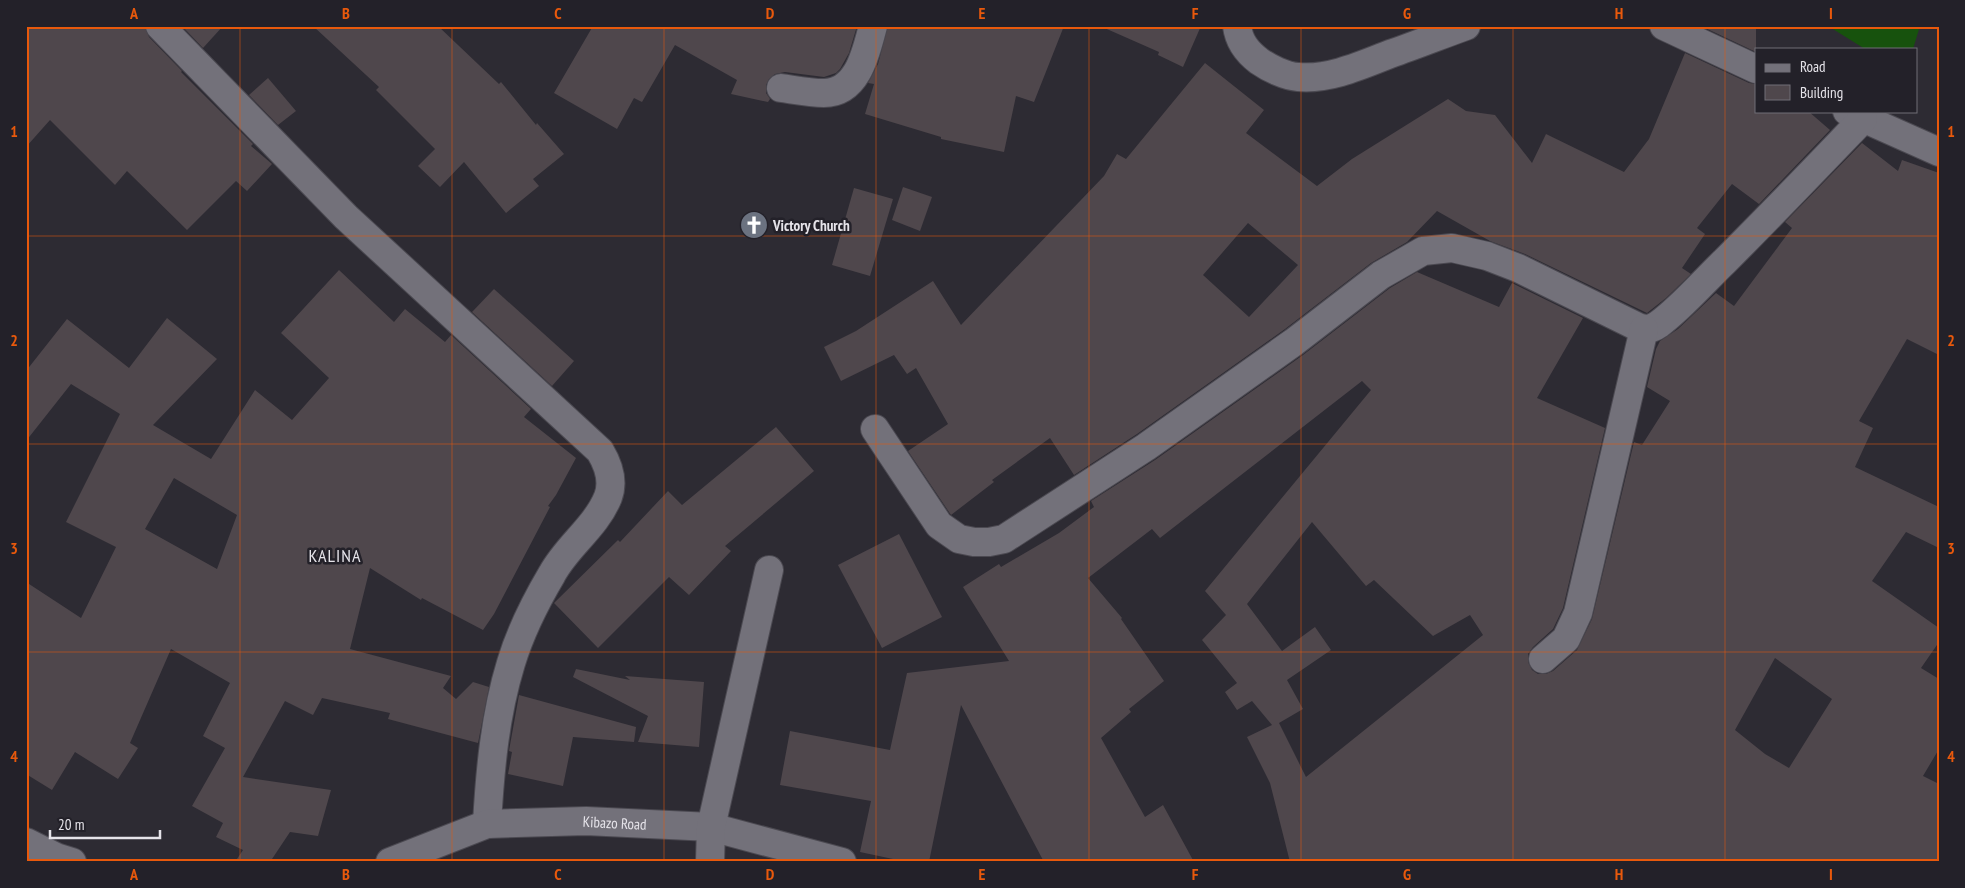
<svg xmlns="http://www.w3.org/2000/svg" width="1965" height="888" font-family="'PT Sans Narrow',sans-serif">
  <rect width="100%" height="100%" fill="#2d2b33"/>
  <polygon fill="#17520d" points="1828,26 1920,26 1913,49 1865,49"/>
  <g fill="#4f474c" fill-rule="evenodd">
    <polygon points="26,26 145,26 149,37 182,71 181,72 253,144 251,146 272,164 247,191 236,181 187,230 127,171 115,185 50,120 26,147"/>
    <polygon points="182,26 223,26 203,48"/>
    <polygon points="313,26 438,26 499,84 501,82 536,125 537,123 564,154 533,179 539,186 506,213 464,162 440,187 418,166 435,149 376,90 379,87"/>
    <polygon points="593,26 857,26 849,53 840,69 836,73 824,77 785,72 775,74 769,79 766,85 766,93 770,99 768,102 731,94 737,80 675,45 642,102 634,98 617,129 554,93"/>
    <polygon points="888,26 1064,26 1034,102 1016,96 1004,152 941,139 941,137 865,114 874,84 868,83 878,64"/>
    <polygon points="1100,26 1201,26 1183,67 1158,55 1159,52"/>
    <polygon points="1701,26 1756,26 1756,52"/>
    <path d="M 1685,53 L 1749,83 L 1756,84 L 1756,111 L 1808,111 L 1830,130 L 1759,204 L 1732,184 L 1697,228 L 1705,234 L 1682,268 L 1691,274 L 1666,298 L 1647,313 L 1525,254 L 1490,241 L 1437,211 L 1407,242 L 1371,263 L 1285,329 L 1137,434 L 1074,475 L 1050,438 L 992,480 L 994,482 L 951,515 L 908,451 L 948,424 L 916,368 L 907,374 L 894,355 L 841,381 L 824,347 L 856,331 L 933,281 L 961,325 L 1104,176 L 1117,154 L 1126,159 L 1205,63 L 1264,110 L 1246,133 L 1317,186 L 1352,159 L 1448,99 L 1466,111 L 1495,115 L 1532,163 L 1546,134 L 1624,172 L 1649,139 ZM 1248,223 L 1298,265 L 1249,317 L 1203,275 Z"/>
    <polygon points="268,78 296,111 278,125 249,95"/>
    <path d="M 1862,143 L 1898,171 L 1902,160 L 1939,173 L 1939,355 L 1907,339 L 1859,421 L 1873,428 L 1855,467 L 1939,507 L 1939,548 L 1906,532 L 1872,581 L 1939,628 L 1939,642 L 1921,668 L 1939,679 L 1939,749 L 1923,776 L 1939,784 L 1939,862 L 1290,862 L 1270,783 L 1247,737 L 1272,725 L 1252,701 L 1237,710 L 1225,692 L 1237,683 L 1202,640 L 1226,615 L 1205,591 L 1371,390 L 1362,381 L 1160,538 L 1152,529 L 1088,578 L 1122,618 L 1121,619 L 1164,681 L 1129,709 L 1131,712 L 1101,738 L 1145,817 L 1163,805 L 1194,862 L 1044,862 L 961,705 L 929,862 L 907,862 L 860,852 L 871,801 L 780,785 L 790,731 L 890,750 L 907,673 L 1009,661 L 963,587 L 999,564 L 1001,567 L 1059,533 L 1094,507 L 1091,501 L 1155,460 L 1303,355 L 1390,288 L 1417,272 L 1499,307 L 1512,283 L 1583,318 L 1537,398 L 1605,428 L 1563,608 L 1553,629 L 1533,647 L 1528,654 L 1528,662 L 1532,670 L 1538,674 L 1546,674 L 1553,671 L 1577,650 L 1592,619 L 1634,442 L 1642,445 L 1670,401 L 1647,387 L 1656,349 L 1660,341 L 1678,329 L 1716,293 L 1734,306 L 1792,228 L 1785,222 ZM 1312,522 L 1366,586 L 1374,580 L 1433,636 L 1470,615 L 1483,635 L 1306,777 L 1279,723 L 1303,709 L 1287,680 L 1331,650 L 1315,627 L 1282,651 L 1247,604 ZM 1775,658 L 1832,699 L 1789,768 L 1765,754 L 1735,730 Z"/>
    <polygon points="903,187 932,197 920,231 892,220"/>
    <polygon points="854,188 893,199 870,276 832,265"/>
    <path d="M 339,270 L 394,322 L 405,309 L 445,342 L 451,335 L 531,409 L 524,417 L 576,458 L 556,495 L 548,506 L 550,507 L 494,614 L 483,630 L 422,598 L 421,600 L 370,568 L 350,649 L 451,676 L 443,688 L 456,699 L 473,682 L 489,687 L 478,743 L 388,719 L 390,713 L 322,698 L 313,715 L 285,701 L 243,777 L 331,790 L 318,836 L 290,832 L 270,862 L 235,862 L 243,850 L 216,837 L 223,823 L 192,806 L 225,748 L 203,736 L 230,683 L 171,649 L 130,743 L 138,748 L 118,779 L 75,752 L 52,790 L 26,774 L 26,582 L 81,618 L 116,547 L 66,522 L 120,414 L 71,384 L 26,441 L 26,371 L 67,319 L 129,368 L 167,318 L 217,359 L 153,425 L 211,459 L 255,390 L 292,420 L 329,378 L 281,333 ZM 174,478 L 237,515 L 217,569 L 145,529 Z"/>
    <polygon points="494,289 574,361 552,386 472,312"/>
    <polygon points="776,427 814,471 725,546 731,551 689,595 669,577 598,648 554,603 618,540 620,542 668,491 682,505"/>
    <polygon points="899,534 942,617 882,648 838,565"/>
    <polygon points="576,669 630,680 625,676 704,682 699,747 638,742 648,716 573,677"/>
    <polygon points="519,695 636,727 634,742 573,737 563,786 508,774 512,752 509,751 510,745"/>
  </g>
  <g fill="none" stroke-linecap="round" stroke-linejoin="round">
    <g stroke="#4b4951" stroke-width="30">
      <g id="street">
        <path d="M 160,26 L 346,217 L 600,451 C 609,466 614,481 608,497 C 596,527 567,546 552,574 C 536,601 520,633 511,663 C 495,715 490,770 487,824"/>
        <path d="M 1237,26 C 1239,42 1247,52 1259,61 C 1269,68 1285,76 1298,77 C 1329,80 1362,65 1390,54 C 1416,45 1441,35 1466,26"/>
        <polyline points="1664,26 1756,69"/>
        <path d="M 781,88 C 795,90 810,93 824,93 C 858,93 866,52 873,26"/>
        <polyline points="1847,111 1939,152"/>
        <path d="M 875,429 L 939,525 L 959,539 L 974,542 L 989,542 L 1004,539 L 1146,447 L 1294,342 L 1381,275 L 1423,251 L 1452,248 L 1487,256 L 1518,268 L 1638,327 C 1646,330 1652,329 1659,324 C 1682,307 1704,281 1725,261 C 1772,214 1817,167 1863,119"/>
        <polyline points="1543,659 1566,639 1578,613 1644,329"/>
        <polyline points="26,842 56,857 72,862"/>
        <path id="s1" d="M 390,862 L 487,824 L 586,821 L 711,827 L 842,862"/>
        <polyline points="710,862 711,827 769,570"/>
      </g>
    </g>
    <use href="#street" stroke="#73717a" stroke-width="28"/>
  </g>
  <path fill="none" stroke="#e8590c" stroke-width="1" stroke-opacity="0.55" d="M 240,26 L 240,862M 452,26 L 452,862M 664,26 L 664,862M 876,26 L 876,862M 1089,26 L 1089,862M 1301,26 L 1301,862M 1513,26 L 1513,862M 1725,26 L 1725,862M 26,236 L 1939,236M 26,444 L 1939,444M 26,652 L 1939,652"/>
  <defs>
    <g id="church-disc" transform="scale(1.4375)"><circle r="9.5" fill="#6b7280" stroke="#232129"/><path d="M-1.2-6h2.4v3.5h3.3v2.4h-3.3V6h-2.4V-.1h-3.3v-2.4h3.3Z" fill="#fff"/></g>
  </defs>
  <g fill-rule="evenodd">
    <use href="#church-disc" x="754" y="225"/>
  </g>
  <g text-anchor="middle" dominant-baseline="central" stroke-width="5" stroke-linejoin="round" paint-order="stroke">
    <g font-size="15" font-weight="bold" fill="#e5e3e9" stroke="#232129" text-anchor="start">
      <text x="773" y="225">Victory Church</text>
    </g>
    <g font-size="15" fill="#e5e3e9" stroke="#232129">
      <text stroke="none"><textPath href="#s1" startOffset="232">Kibazo Road</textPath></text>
    </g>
    <g font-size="18" letter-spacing="1" fill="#e5e3e9" stroke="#232129">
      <text x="335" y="555">KALINA</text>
    </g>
  </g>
  <rect width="1965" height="888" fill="none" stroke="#232129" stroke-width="55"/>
  <rect x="1755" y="48" width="162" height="65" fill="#232129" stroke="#716f76"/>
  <rect x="1765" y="64" width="25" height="8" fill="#73717a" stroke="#716f76"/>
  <text x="1800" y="72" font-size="15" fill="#e5e3e9">Road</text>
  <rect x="1765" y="85" width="25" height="15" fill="#4f474c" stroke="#716f76"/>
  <text x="1800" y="98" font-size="15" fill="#e5e3e9">Building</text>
  <path d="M50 830v8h110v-8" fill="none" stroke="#e5e3e9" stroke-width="2.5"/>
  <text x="58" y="830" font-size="15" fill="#e5e3e9" stroke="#232129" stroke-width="4" paint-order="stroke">20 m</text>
  <rect x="28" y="28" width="1910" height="832" fill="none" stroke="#e8590c" stroke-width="2"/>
  <g font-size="16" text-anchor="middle" font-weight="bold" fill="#e8590c">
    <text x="134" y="19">A</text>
    <text x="346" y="19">B</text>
    <text x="558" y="19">C</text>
    <text x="770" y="19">D</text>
    <text x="982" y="19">E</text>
    <text x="1195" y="19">F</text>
    <text x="1407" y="19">G</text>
    <text x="1619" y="19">H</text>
    <text x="1831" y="19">I</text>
    <text x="14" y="137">1</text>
    <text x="1951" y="137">1</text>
    <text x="14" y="346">2</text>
    <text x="1951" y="346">2</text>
    <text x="14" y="554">3</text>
    <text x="1951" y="554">3</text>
    <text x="14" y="762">4</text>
    <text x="1951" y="762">4</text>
    <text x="134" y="880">A</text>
    <text x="346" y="880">B</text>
    <text x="558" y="880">C</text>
    <text x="770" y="880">D</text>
    <text x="982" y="880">E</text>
    <text x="1195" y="880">F</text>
    <text x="1407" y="880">G</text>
    <text x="1619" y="880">H</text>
    <text x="1831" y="880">I</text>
  </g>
</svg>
